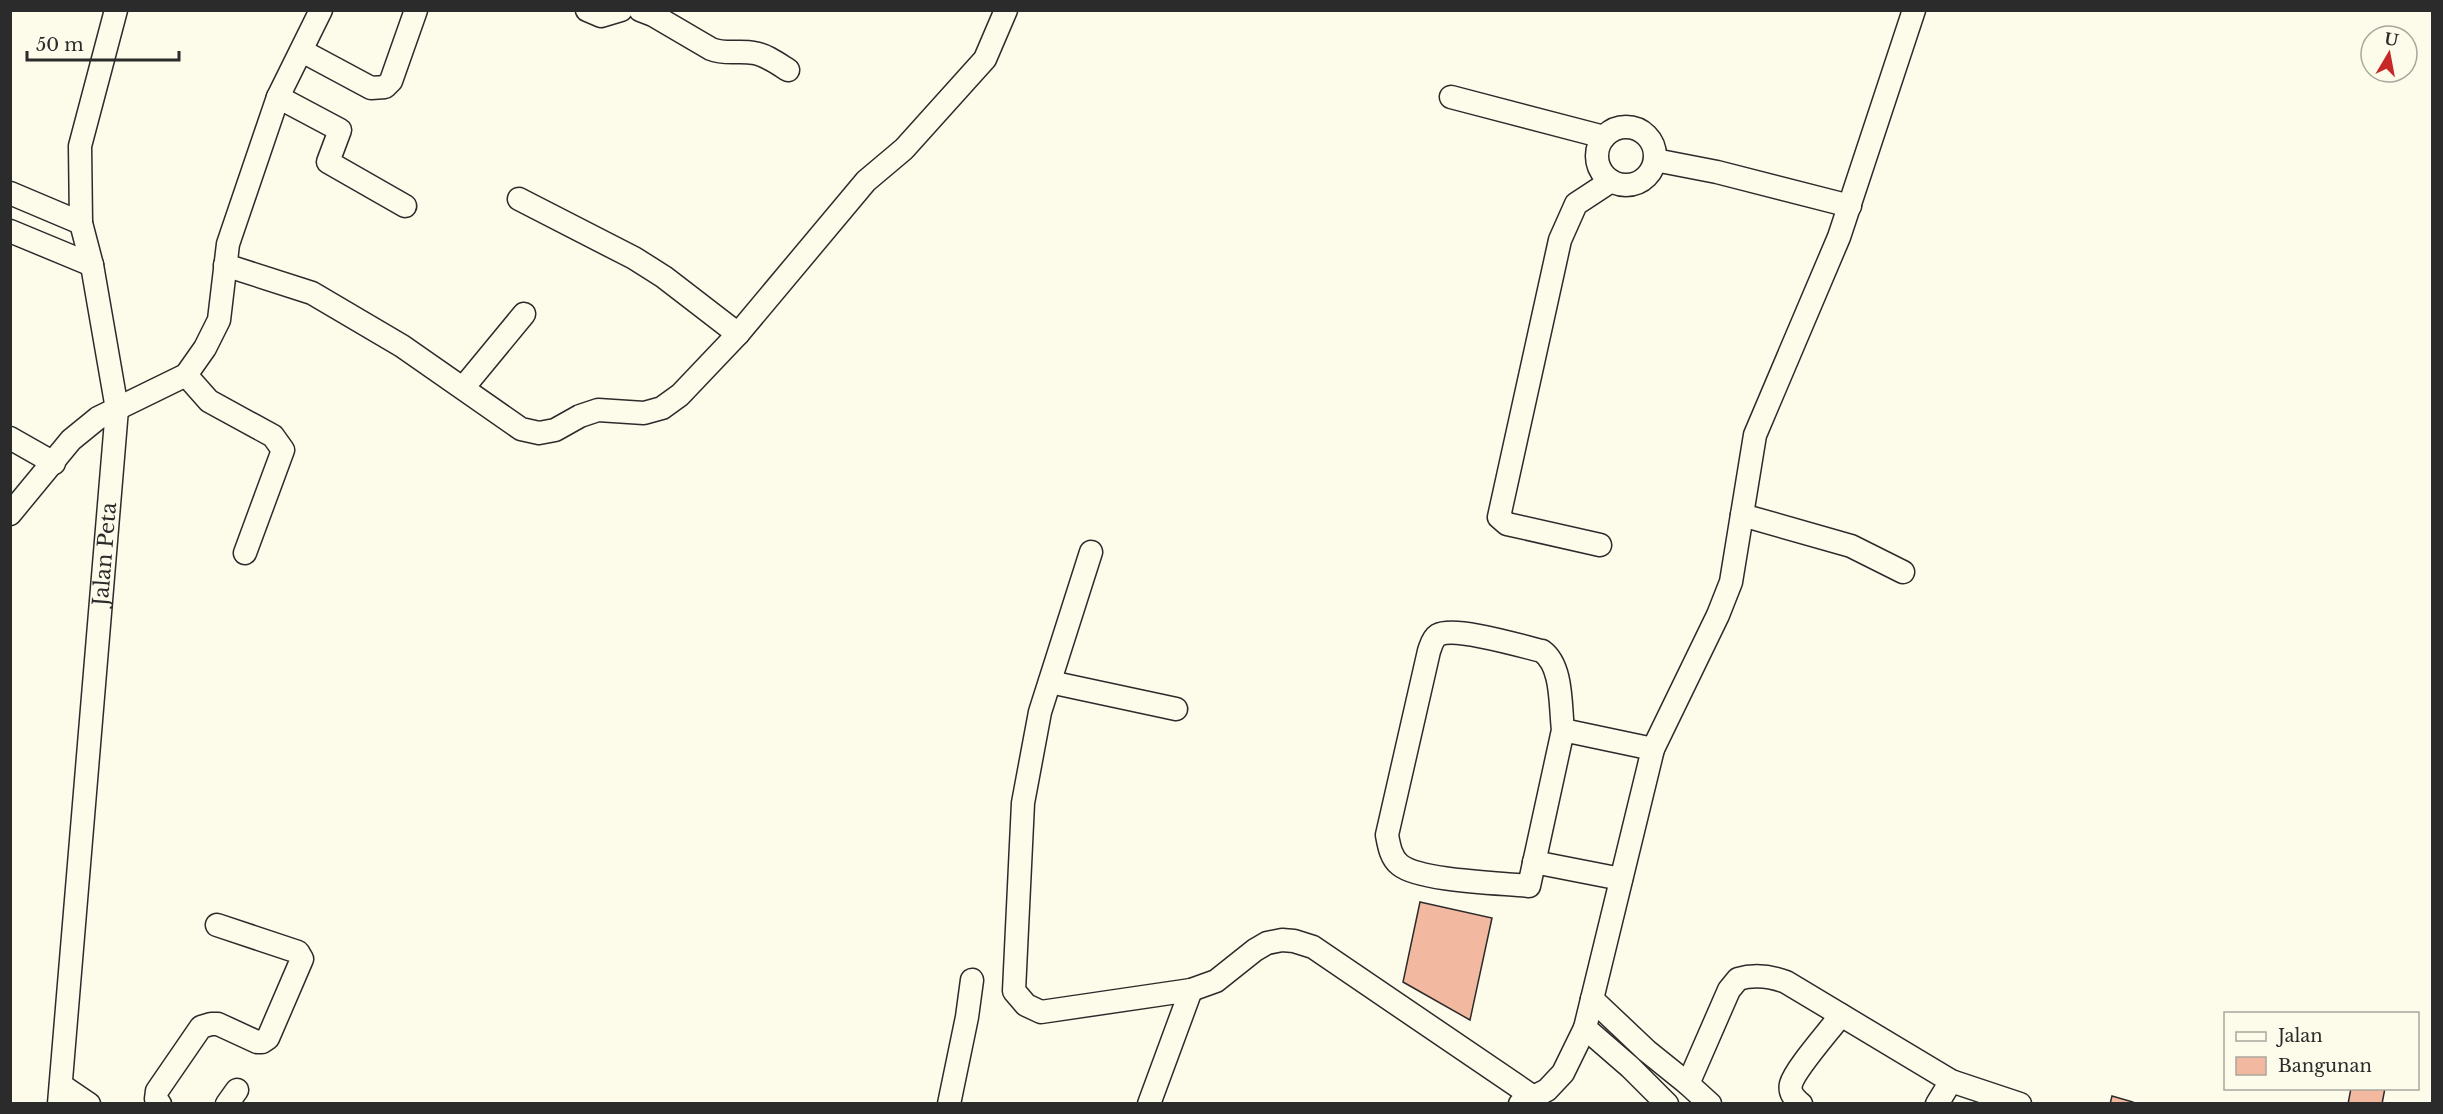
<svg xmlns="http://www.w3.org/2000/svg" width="2443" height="1114" font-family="'Libre Baskerville',serif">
  <rect width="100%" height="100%" fill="#fdfbea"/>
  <g fill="#f2b8a0" stroke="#2b2b2b" stroke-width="1.5">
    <polygon points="1420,902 1492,918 1470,1020 1403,982"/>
    <polygon points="2351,1088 2385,1088 2382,1104 2348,1104"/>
    <polygon points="2112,1096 2133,1102 2133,1104 2110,1104"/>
  </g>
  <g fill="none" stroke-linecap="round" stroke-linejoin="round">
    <g stroke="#2b2b2b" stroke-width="25">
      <g id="minor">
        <polyline points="587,10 601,16 621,10"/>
        <path d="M 640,10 L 653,15 L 711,49 C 726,55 739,50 754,53 C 766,55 777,63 788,70"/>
        <polyline points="302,51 371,88 385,87 391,81 416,10"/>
        <polyline points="278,97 340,130 328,162 405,206"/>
        <polyline points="1451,97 1604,137"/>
        <circle cx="1626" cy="156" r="29"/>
        <polyline points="1655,160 1717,172 1850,206"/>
        <polyline points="10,193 81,223"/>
        <polyline points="519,199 634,258 664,277 738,334"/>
        <polyline points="10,231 92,265"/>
        <polyline points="225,265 312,293 402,346 521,429 539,433 555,430 580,416 598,410 644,413 662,408 680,395 738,334 866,181 904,149 985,59 1006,10"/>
        <polyline points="186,375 209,401 273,436 283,450 245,553"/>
        <polyline points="463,388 524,314"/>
        <polyline points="10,438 54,463"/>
        <polyline points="10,514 71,440 98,418 186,375 205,348 219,320 228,244 278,97 321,10"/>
        <polyline points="1742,515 1851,546 1903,572"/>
        <polyline points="1600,545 1507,524 1499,517 1560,240 1576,204 1611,181"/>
        <polyline points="1091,552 1040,712 1023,803 1014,991 1026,1005 1041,1012 1191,990 1216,981 1255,950 1267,943 1282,940 1294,941 1313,947 1532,1096"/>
        <polyline points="1050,682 1176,709"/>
        <path d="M 1563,730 C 1560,706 1563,666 1542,651 C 1521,646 1455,626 1438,635 C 1432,639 1431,646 1429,651 L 1387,835 C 1389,846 1391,858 1400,865 C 1420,881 1501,883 1529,886 L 1563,730 L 1653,749"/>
        <polyline points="1534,862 1621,879"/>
        <polyline points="1592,999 1647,1051 1688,1084"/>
        <polyline points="1585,1028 1630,1067 1667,1104"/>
        <polyline points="61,1085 89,1104"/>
        <path id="s1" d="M 59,1104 L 117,409 L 92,265 L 81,223 L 80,146 L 116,10"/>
        <polyline points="160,1104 156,1099 157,1091 201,1027 211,1024 218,1024 257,1042 262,1042 268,1038 302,959 298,952 217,925"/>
        <polyline points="227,1104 237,1090"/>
        <polyline points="949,1104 967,1017 972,980"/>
        <polyline points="1149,1104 1191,990"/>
        <polyline points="1520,1104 1547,1090 1563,1073 1585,1028 1653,749 1718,615 1731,582 1755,435 1839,237 1914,10"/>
        <path d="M 1710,1104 L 1688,1084 L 1729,990 L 1738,979 C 1755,974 1770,976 1786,982 L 1951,1081 L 2020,1104"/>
        <path d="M 1801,1104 C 1794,1098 1789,1093 1791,1084 C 1795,1069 1830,1030 1841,1015"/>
        <polyline points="1937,1104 1951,1081"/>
      </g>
    </g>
    <use href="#minor" stroke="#fdfbea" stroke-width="22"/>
  </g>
  <g text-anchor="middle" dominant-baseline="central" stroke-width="4.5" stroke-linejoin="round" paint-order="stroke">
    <g font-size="21" fill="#2b2b2b" stroke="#fdfbea">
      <text stroke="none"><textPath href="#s1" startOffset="552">Jalan Peta</textPath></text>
    </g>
  </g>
  <rect width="2443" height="1114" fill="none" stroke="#2b2b2b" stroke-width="24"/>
  <rect x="2224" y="1012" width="195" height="78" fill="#fdfbea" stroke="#a9a89e" stroke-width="1.5"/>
  <rect x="2236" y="1032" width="30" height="9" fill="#fdfbea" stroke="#a9a89e" stroke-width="1.5"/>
  <text x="2278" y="1042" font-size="18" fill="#2b2b2b">Jalan</text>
  <rect x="2236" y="1057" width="30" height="18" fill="#f2b8a0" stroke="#a9a89e" stroke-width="1.5"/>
  <text x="2278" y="1072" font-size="18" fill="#2b2b2b">Bangunan</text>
  <g transform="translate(2389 54) rotate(10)"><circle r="28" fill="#fdfbea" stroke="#a9a89e" stroke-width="1.5"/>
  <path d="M0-4.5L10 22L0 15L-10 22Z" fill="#c62828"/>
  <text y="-9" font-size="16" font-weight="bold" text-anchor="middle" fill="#2b2b2b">U</text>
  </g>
  <path d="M27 51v9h152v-9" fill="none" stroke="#2b2b2b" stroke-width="3"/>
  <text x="36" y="51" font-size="18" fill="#2b2b2b" stroke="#fdfbea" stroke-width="4.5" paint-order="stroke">50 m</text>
</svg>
